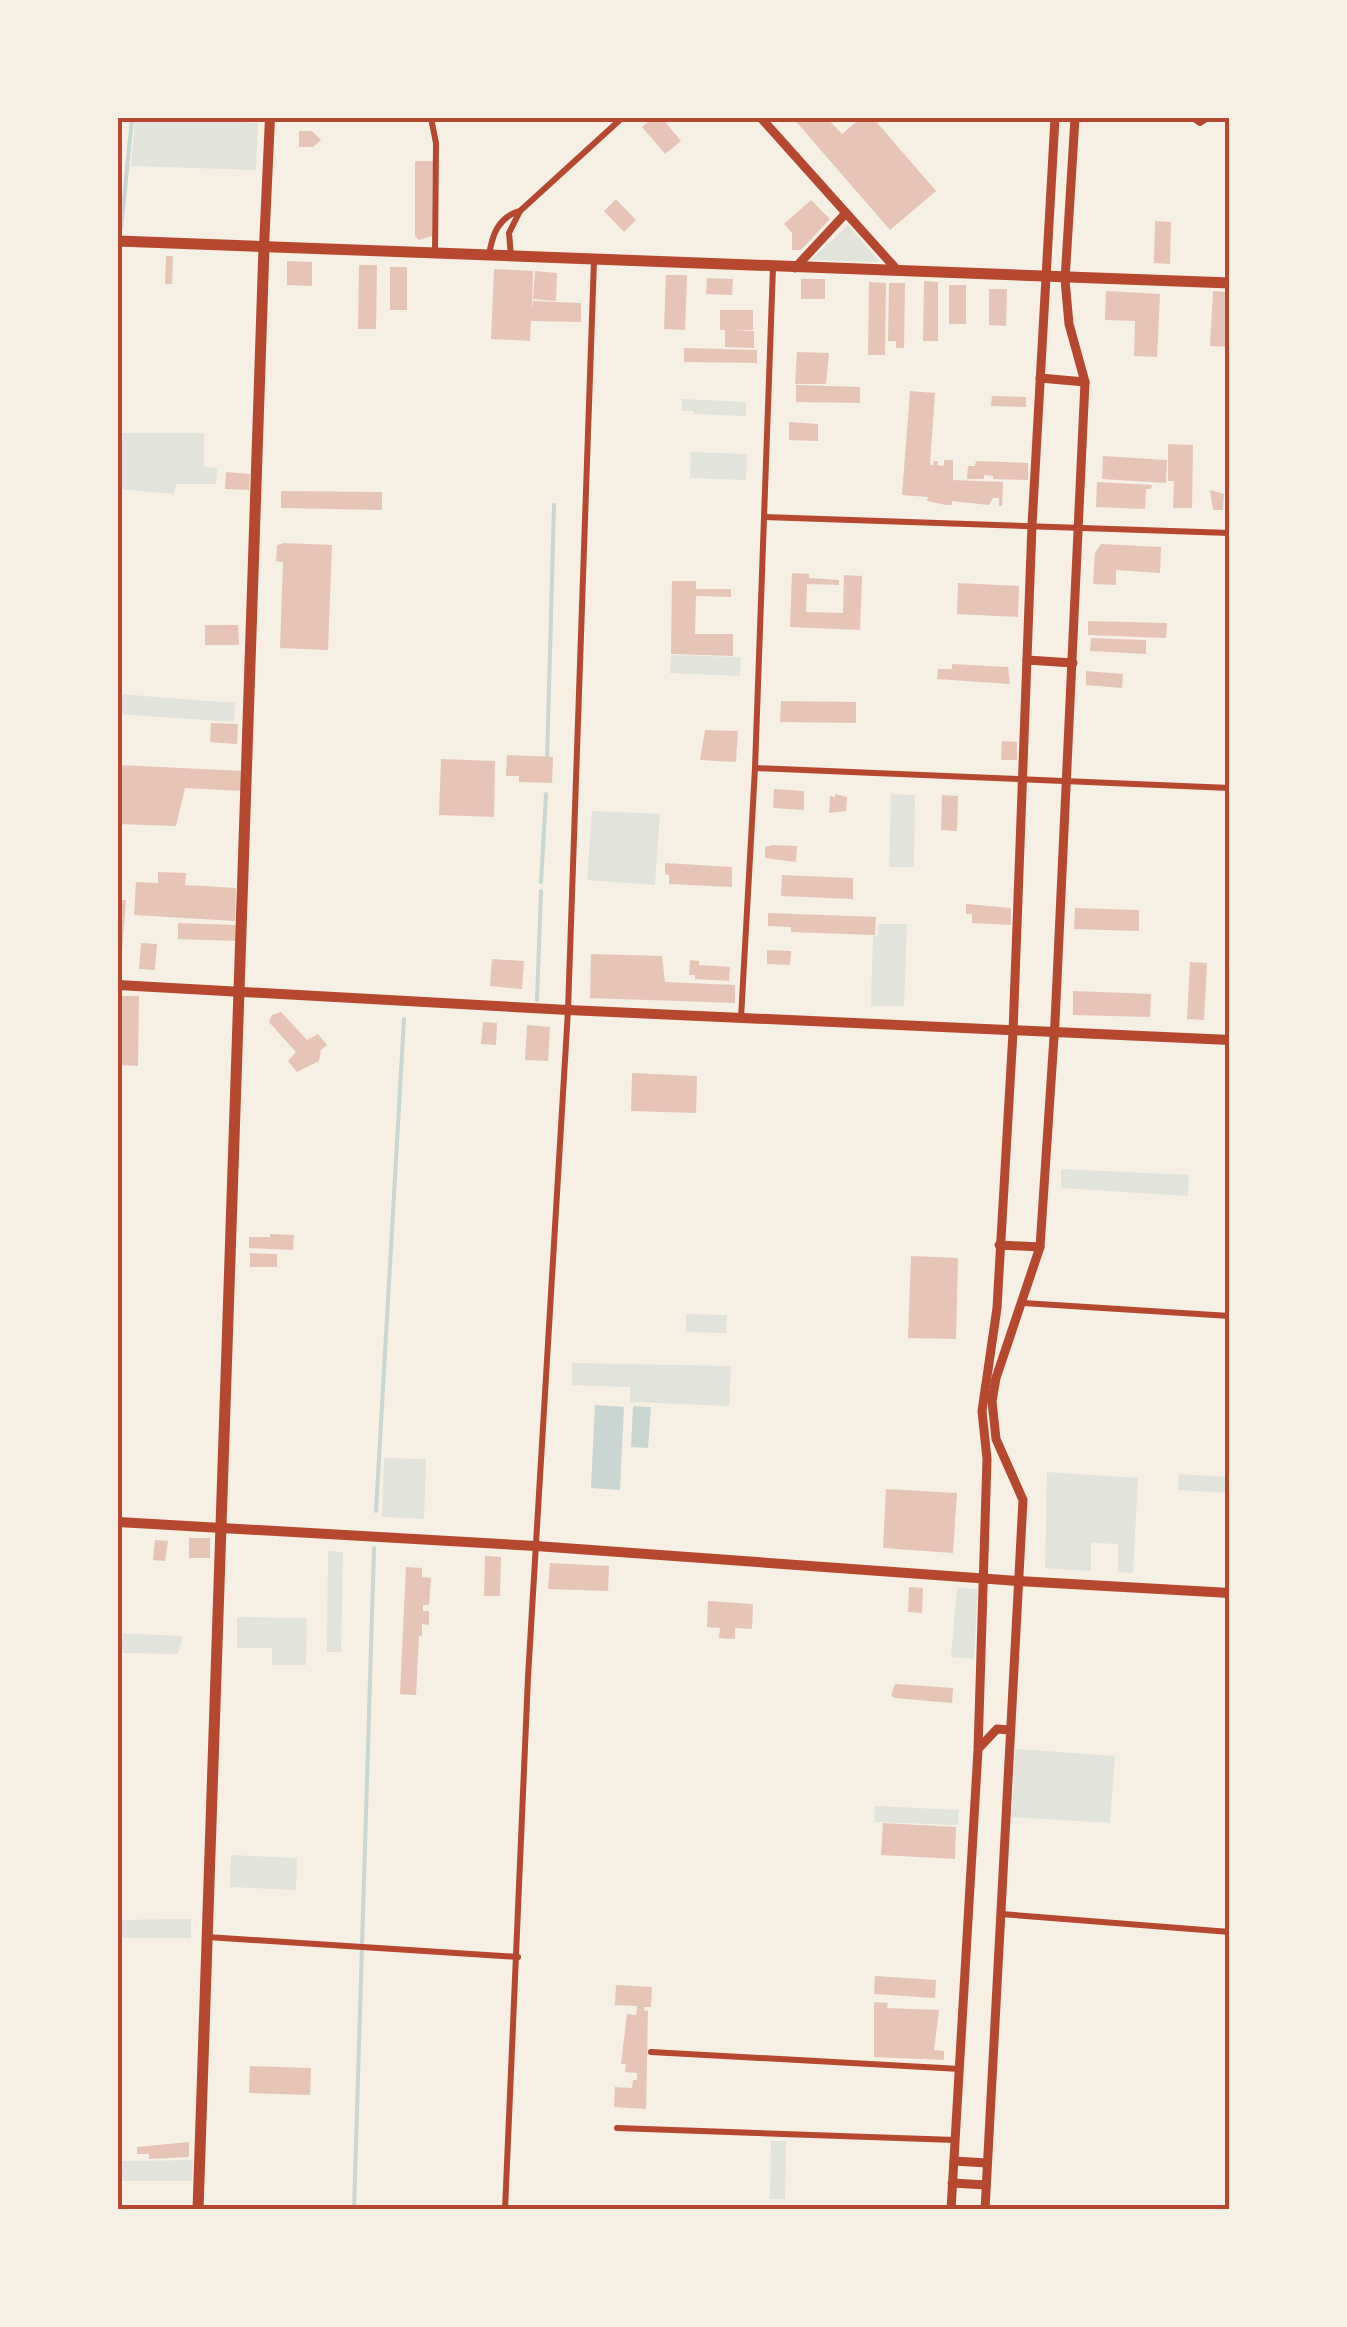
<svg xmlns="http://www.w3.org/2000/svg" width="1347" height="2327" font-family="Helvetica,sans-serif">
  <rect width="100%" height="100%" fill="#f6efe4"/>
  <g fill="#e2e4dc">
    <polygon points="135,118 258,123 256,170 131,166"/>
    <polygon points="848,225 880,262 811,260"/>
    <polygon points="682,399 746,402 746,416 694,414 693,411 682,411"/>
    <polygon points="118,433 204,433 204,467 217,468 216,484 176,484 174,494 118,489"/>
    <polygon points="691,452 747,454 746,480 690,478"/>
    <polygon points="671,655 741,657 740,676 670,673"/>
    <polygon points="118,694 235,703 234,722 118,714"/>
    <polygon points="891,794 915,795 914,867 889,867"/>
    <polygon points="592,811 660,814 655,885 587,880"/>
    <polygon points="878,924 907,924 904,1006 871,1006 873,936 878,936"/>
    <polygon points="1061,1169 1189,1175 1188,1196 1061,1188"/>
    <polygon points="686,1314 727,1315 726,1333 686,1332"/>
    <polygon points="572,1363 731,1366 729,1406 630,1402 630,1387 572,1385"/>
    <polygon points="384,1458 426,1459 424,1519 382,1517"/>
    <polygon points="1047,1472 1138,1478 1133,1573 1118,1572 1118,1544 1091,1543 1091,1571 1045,1568"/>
    <polygon points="1179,1474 1229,1477 1229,1493 1178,1490"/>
    <polygon points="328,1551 343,1552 341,1652 327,1652"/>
    <polygon points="957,1588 978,1589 974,1659 951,1657"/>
    <polygon points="237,1617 307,1618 306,1665 272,1665 272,1648 237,1648"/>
    <polygon points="118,1633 183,1636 178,1654 118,1653"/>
    <polygon points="1015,1749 1115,1756 1110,1823 1012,1817"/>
    <polygon points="875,1806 959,1810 958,1825 874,1822"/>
    <polygon points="231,1855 297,1858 296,1890 230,1887"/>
    <polygon points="191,1919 191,1938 118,1938 118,1920"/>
    <polygon points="771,2141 786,2141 785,2199 770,2199"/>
    <polygon points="193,2160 192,2181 118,2181 118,2161"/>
  </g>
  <g fill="#c9d6d2">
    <polygon points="595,1405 624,1407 620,1490 591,1488"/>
    <polygon points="633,1406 651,1407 648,1448 631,1447"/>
  </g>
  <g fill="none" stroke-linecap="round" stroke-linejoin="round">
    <g stroke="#c9d6d2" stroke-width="4">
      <polyline points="121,229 132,118"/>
      <polyline points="118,285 120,258"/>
      <polyline points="547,761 554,505"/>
      <polyline points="541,882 546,794"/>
      <polyline points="537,1000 541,891"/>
      <polyline points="376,1511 404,1019"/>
      <polyline points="354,2210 374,1548"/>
    </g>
  </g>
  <g fill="#e6c5b7">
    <polygon points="653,118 662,118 681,141 665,154 642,127"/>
    <polygon points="793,118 827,118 842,134 861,118 873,118 936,191 890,230"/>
    <polygon points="299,131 312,131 321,140 313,147 299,147"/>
    <polygon points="415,161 433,161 432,236 419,240 415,236"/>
    <polygon points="616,199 636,220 624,232 604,211"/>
    <polygon points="811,200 830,219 801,250 792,250 792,233 784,224"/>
    <polygon points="1155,221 1171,222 1170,264 1154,263"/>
    <polygon points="166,256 173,256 172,284 165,284"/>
    <polygon points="287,261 312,262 312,286 287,285"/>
    <polygon points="359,265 377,265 376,329 358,329"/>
    <rect x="390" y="267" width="17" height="43"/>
    <polygon points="494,269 533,271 532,309 533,301 581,303 581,322 531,321 530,341 491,339"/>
    <polygon points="535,271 557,273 556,301 533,299"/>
    <polygon points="666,275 687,275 685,330 664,329"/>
    <polygon points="707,278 733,279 732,295 706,294"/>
    <rect x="801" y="279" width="24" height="20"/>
    <polygon points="924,281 938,282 938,341 923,341"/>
    <polygon points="869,282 886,283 885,355 868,355"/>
    <polygon points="889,283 905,283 904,348 896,348 896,341 888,341"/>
    <rect x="949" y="285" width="17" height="39"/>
    <polygon points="989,289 1007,289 1006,326 989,325"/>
    <polygon points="1106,291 1160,294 1157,357 1134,356 1135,321 1105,320"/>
    <polygon points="1213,291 1230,292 1230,347 1210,346"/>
    <polygon points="720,310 753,310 753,330 735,331 754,331 754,348 725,347 725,330 720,330"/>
    <polygon points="684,348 757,350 757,363 684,362"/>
    <polygon points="797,352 829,353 826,384 795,384"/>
    <polygon points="796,385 860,387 860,403 796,402"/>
    <polygon points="910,391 935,393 930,465 933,465 934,461 938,461 937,465 944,466 944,460 953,460 953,480 1003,482 1002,506 999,506 999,498 993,498 989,505 952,501 952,505 946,505 927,501 928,497 902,495"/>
    <polygon points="992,396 1026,397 1026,407 991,406"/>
    <polygon points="789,422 818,424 818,441 789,440"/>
    <polygon points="1168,444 1193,445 1192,508 1173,508 1174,481 1168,481"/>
    <polygon points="1103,456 1167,460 1166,483 1102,479"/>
    <polygon points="976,461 1028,463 1028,480 993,479 993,476 984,475 984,479 967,479 968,466 975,466"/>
    <polygon points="226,472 250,474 249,490 225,489"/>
    <polygon points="1097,482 1152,485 1151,489 1146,489 1145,509 1096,507"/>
    <polygon points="1210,490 1224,494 1223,510 1213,510"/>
    <polygon points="281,491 382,492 382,510 281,508"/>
    <polygon points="284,543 332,545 328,650 280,648 283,562 276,561 277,545"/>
    <polygon points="1101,544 1161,547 1160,573 1116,570 1116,585 1093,584 1095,553"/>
    <polygon points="792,573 809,574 809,578 839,580 839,585 807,584 806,612 843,613 844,575 862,576 860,630 790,627"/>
    <polygon points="672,581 696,581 696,589 731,589 731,597 696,596 695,634 733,634 733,656 671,654"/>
    <polygon points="958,583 1019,586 1018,617 957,614"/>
    <polygon points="1088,621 1167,623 1166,638 1088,635"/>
    <polygon points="205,625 238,625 239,645 205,645"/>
    <polygon points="1091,638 1146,640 1146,654 1090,651"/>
    <polygon points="952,664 1008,667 1010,684 937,679 938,669 952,669"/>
    <polygon points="1086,671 1123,674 1122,688 1086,685"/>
    <polygon points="781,701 856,702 856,723 780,722"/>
    <polygon points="211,723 238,724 237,744 210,742"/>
    <polygon points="705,730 738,731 736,762 700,760"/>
    <polygon points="1002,741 1017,742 1017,760 1001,760"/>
    <polygon points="507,755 553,757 552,783 519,782 519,776 506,776"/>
    <polygon points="441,759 495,761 494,817 439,815"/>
    <polygon points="118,765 244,771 243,791 185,788 176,826 118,824"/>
    <polygon points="774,789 804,791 804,810 773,808"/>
    <polygon points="835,794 847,797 846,811 829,813 830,796 835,797"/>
    <polygon points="942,795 958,796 957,831 941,830"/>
    <polygon points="773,845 797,846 796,862 765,858 765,847"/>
    <polygon points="665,863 732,867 732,887 669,884 669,875 665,874"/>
    <polygon points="158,872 186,873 185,885 236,888 235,921 134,915 136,882 158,883"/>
    <polygon points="782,875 853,878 853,899 781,896"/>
    <polygon points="118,900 126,900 121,966 118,966"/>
    <polygon points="966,904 1011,908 1011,925 972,923 972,914 966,914"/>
    <polygon points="1075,908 1139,910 1139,931 1074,929"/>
    <polygon points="768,913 876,917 875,935 791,932 791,927 768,926"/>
    <polygon points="178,923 237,925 237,941 178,939"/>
    <polygon points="141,943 157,944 155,970 139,969"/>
    <polygon points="767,950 791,951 790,965 767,964"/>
    <polygon points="591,954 662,956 665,982 735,985 735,1003 590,998"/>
    <polygon points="492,959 524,961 522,989 490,986"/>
    <polygon points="690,960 699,961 699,965 730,967 729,981 695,979 695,975 689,975"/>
    <polygon points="1190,962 1207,963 1204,1020 1187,1019"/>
    <polygon points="1073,991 1151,994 1150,1017 1073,1015"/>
    <polygon points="118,996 139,996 138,1066 118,1065"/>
    <polygon points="281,1012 307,1040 318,1034 327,1045 321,1050 319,1061 297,1072 288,1061 296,1052 269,1022 272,1015"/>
    <polygon points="483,1022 497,1023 496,1045 481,1044"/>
    <polygon points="527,1025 550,1027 548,1061 525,1060"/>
    <polygon points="632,1073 697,1076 696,1113 631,1111"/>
    <polygon points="270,1234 294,1235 293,1250 249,1248 249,1237 270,1237"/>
    <polygon points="250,1253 277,1254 277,1267 250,1267"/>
    <polygon points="911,1256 958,1258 956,1339 908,1338"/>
    <polygon points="886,1489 957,1493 953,1553 883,1548"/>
    <rect x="189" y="1538" width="21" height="20"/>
    <polygon points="155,1540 168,1541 165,1561 153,1560"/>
    <polygon points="485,1556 501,1557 500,1596 484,1596"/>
    <polygon points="550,1563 609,1566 608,1591 548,1589"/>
    <polygon points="406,1567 422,1568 422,1577 431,1578 429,1605 423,1605 423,1611 429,1611 429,1625 422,1624 422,1636 419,1636 416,1695 400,1694"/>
    <polygon points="909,1587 923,1588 922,1613 908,1612"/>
    <polygon points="708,1601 753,1604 752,1629 735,1628 735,1639 719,1638 720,1628 707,1627"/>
    <polygon points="895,1684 953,1688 952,1703 895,1698 891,1696"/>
    <polygon points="883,1823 956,1827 955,1859 881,1855"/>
    <polygon points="875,1976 936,1980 935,1998 874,1994"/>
    <polygon points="616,1985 652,1987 651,2007 644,2007 644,2010 648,2011 646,2109 614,2107 615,2087 632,2088 633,2080 637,2080 637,2073 625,2072 626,2064 621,2064 627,2014 636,2015 637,2006 615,2005"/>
    <polygon points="874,2002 888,2003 887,2008 939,2010 934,2050 944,2051 944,2060 874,2057"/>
    <polygon points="250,2066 311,2068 310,2095 249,2093"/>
    <polygon points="189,2142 189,2157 149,2159 149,2154 137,2154 137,2147"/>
  </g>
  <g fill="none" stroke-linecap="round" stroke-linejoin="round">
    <g stroke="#b5482f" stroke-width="6">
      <polyline points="431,118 436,143 435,254"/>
      <polyline points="1193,118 1200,123 1208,118"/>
      <path d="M 489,256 C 492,235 498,217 520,211 L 622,118"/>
      <polyline points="511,256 509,233 520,211"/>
      <polyline points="764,517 1230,533"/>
      <polyline points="755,768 1230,788"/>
      <polyline points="741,1018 755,768 773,267"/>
      <polyline points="1023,1303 1230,1316"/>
      <polyline points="1001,1914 1230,1932"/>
      <polyline points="207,1937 518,1957"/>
      <polyline points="651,2052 960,2069"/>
      <polyline points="617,2128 955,2140"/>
      <polyline points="505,2210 528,1677 568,1010 594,260"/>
    </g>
    <g stroke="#b5482f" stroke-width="9">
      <polyline points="761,118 898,271"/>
      <polyline points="795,268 846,213"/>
      <polyline points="1040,378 1085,382"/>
      <polyline points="1027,660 1073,663"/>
      <polyline points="999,1245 1040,1247"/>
      <polyline points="979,1748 997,1729 1010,1730"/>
      <polyline points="954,2161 987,2163"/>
      <polyline points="952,2183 986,2185"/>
      <polyline points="951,2210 978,1750 987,1459 982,1411 997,1308 1013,1032 1032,525 1055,118"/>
      <polyline points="985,2210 1023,1500 996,1439 992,1401 996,1378 1040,1247 1055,1022 1085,382 1069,324 1065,280 1075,118"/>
    </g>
    <g stroke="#b5482f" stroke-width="10">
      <polyline points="264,247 270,118"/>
      <polyline points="118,985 568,1010 1230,1040"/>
      <polyline points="118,1522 536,1546 1018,1581 1230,1593"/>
    </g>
    <g stroke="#b5482f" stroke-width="11">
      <polyline points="118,241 1230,283"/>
      <polyline points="198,2210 264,247"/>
    </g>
  </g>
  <rect width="1347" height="2327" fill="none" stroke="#f6efe4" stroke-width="240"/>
  <rect x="120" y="120" width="1107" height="2087" fill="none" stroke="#b5482f" stroke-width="4"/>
</svg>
